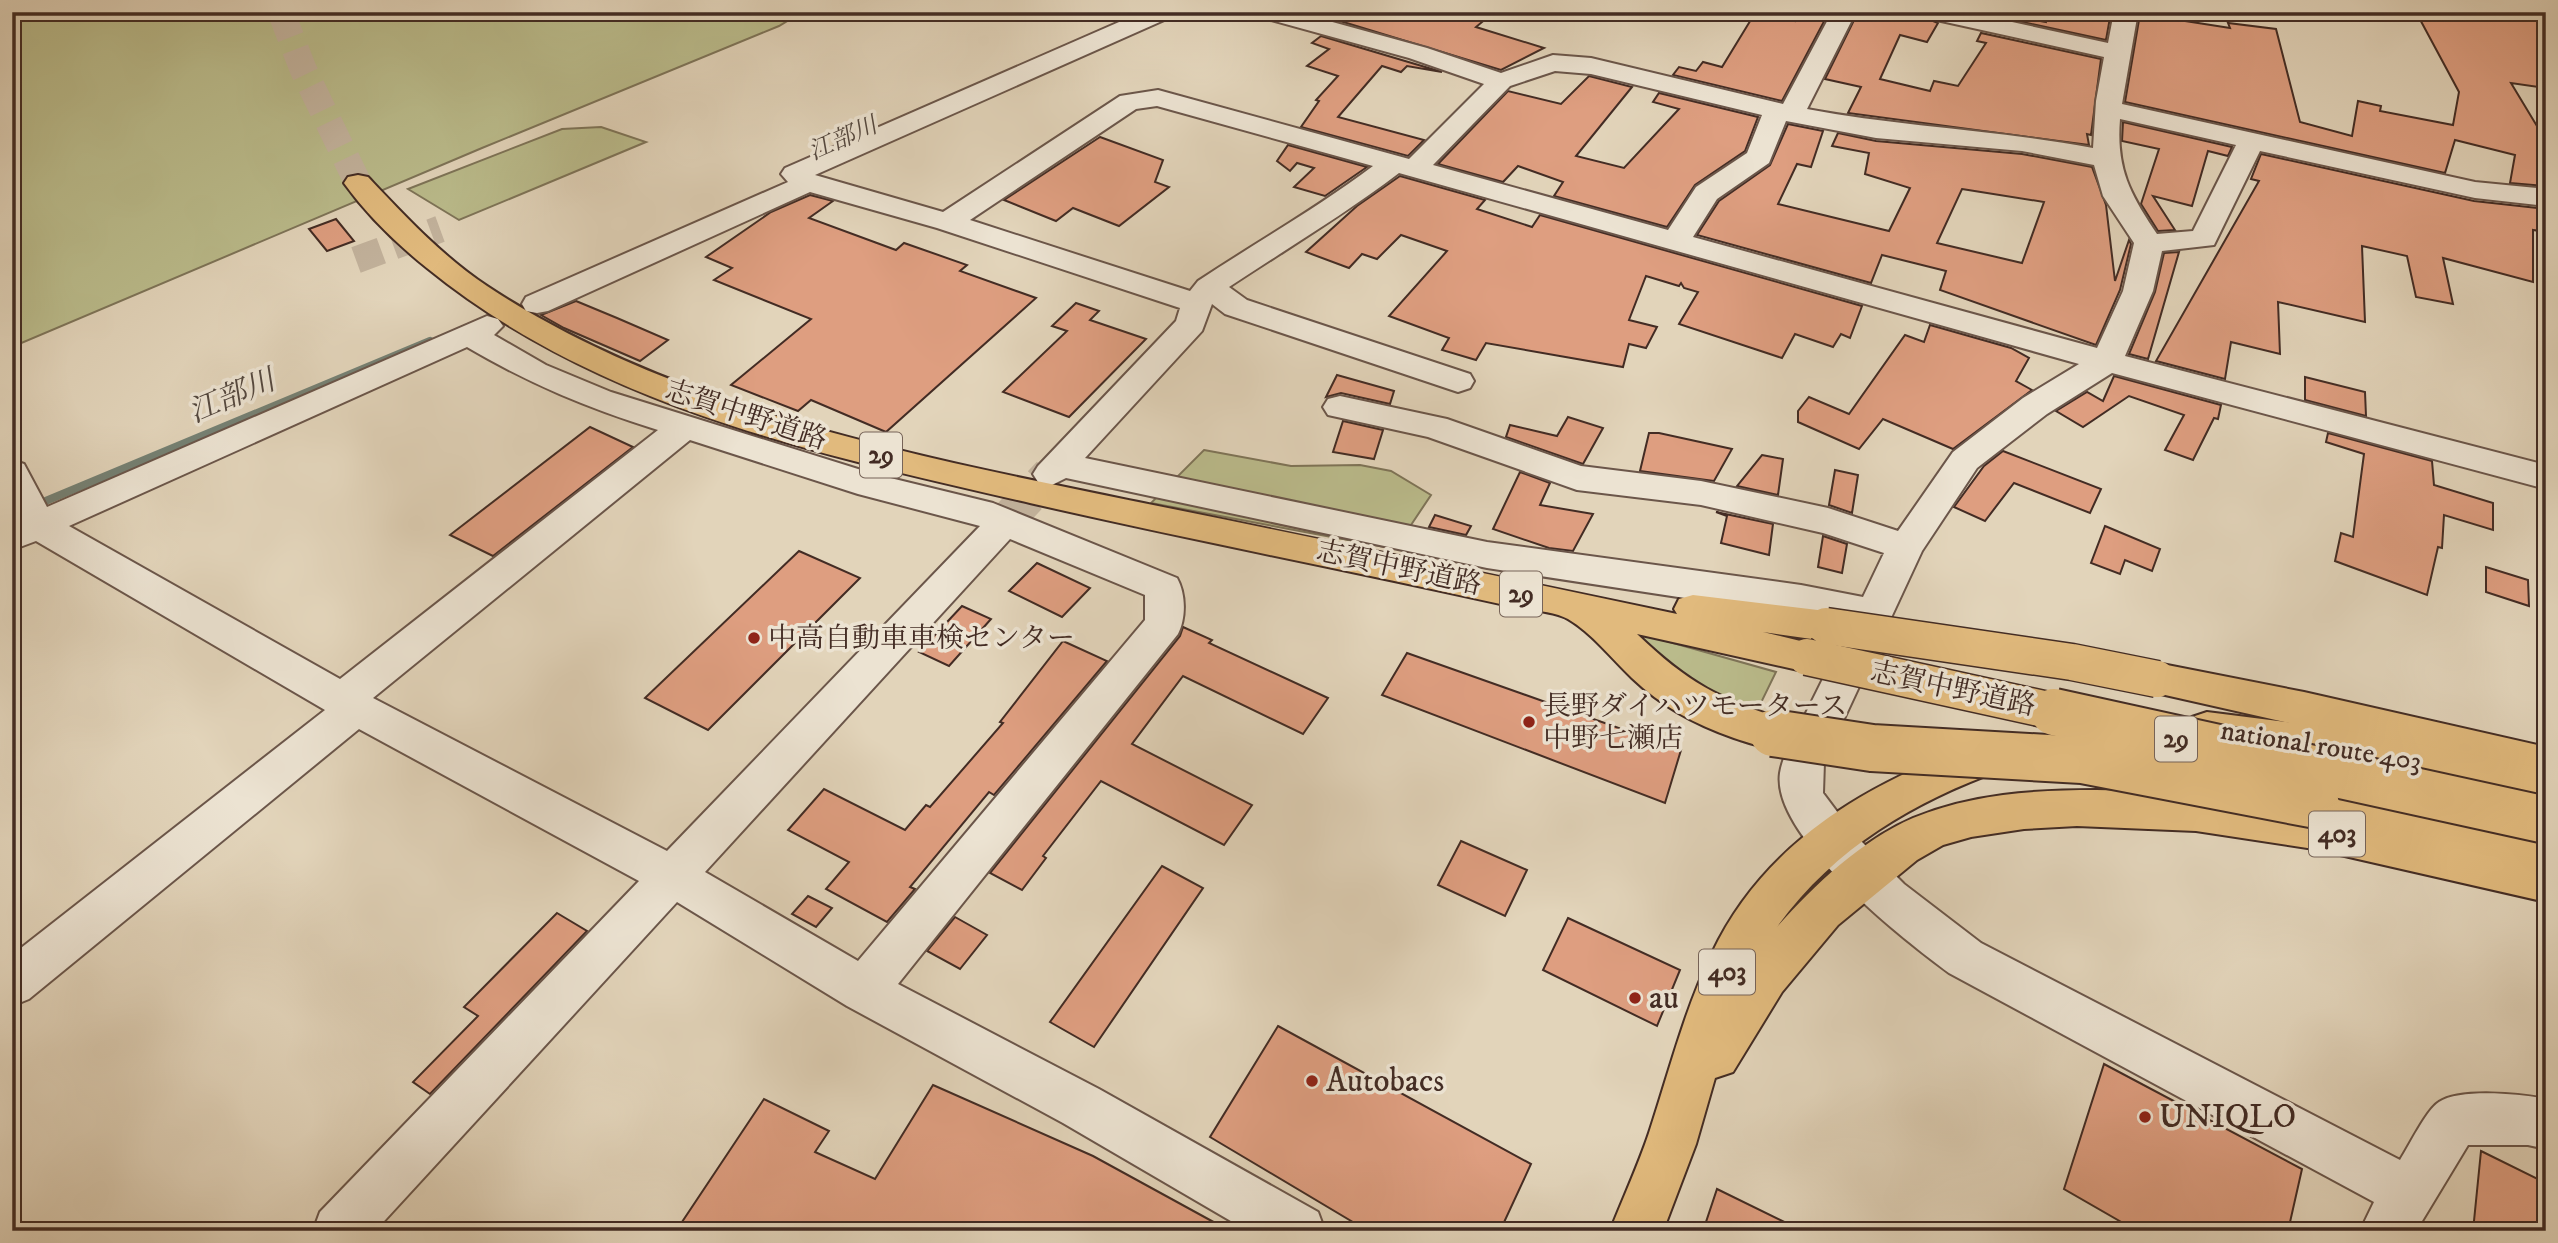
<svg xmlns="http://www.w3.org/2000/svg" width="2558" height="1243" font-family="'IM FELL DW Pica','Noto Serif JP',serif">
  <rect width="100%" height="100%" fill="#e2d4ba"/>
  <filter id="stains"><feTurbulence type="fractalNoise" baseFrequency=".00286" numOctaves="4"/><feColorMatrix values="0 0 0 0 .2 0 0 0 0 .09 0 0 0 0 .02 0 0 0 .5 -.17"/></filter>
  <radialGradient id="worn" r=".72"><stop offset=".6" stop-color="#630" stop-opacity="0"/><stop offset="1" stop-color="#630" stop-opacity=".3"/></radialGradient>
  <g fill="#babb8b" stroke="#7e7458" stroke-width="2">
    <polygon points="12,12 802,12 779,26 482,148 12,347"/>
    <polygon points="601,127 646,142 459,220 408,189 562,129"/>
    <polygon points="1204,450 1291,466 1360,465 1391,471 1431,495 1395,549 1151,503"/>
    <polygon points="1634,632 1776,672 1755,715 1674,673"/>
  </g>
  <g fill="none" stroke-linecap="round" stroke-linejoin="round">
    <polyline stroke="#758174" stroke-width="8" points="12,515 430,341"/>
  </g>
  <g fill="#de9e80" stroke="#432c24" stroke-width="2" fill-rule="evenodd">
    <polygon points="1352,12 1494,12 1476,27 1544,48 1501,70 1340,21"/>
    <polygon points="1799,12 1829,12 1782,101 1673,75 1679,67 1696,71 1703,62 1722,67 1755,13 1795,21"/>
    <polygon points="1858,12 1911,12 1938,23 1927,42 1900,35 1880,79 1930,91 1934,81 1958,86 1986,43 1977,41 1981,33 2101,59 2091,135 2087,134 2089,145 1848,113 1861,87 1825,79"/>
    <polygon points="1993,12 2046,22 2049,12 2111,12 2106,40 1990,15"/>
    <polygon points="2416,12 2546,12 2546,88 2511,83 2546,141 2546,186 2510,183 2515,155 2455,140 2445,173 2125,102 2140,14 2230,28 2228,23 2276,29 2300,122 2352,136 2358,101 2381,106 2380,111 2453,125 2459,92"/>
    <polygon points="1321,36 1442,72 1407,66 1401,72 1382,66 1338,117 1424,140 1408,156 1301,127 1319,101 1316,100 1338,76 1307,66 1329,49 1312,43"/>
    <polygon points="1589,76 1632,87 1576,156 1624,168 1679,109 1653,102 1659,93 1758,117 1745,151 1695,185 1667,227 1554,196 1563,182 1518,166 1503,182 1438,164 1508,91 1561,104"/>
    <polygon points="2123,122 2232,147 2228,156 2208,151 2192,206 2153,196 2175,230 2158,231 2141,204 2159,149 2122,141"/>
    <path d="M 1788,124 L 1823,131 L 1811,167 L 1797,164 L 1778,204 L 1889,231 L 1910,188 L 1865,174 L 1869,153 L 1832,146 L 1838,133 L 1876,141 L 2022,154 L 2092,167 L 2106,205 L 2115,281 L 2129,240 L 2131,244 L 2120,290 L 2096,345 L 1940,290 L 1946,271 L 1882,255 L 1871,283 L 1697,235 L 1719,201 L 1770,165 ZM 1962,189 L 2044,202 L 2022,263 L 1937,243 Z"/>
    <polygon points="1100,137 1163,160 1155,182 1169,187 1119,226 1073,208 1056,221 1004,200"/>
    <polygon points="1288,145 1367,167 1325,196 1294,187 1314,168 1297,163 1290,171 1277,161"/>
    <polygon points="2261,154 2474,201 2546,209 2546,232 2533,230 2533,282 2443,258 2453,304 2416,297 2407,256 2362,246 2365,322 2278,302 2280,354 2231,342 2225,379 2156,361 2259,181 2251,179"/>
    <polygon points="1400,176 1485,200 1477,209 1532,227 1540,215 1862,306 1850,338 1841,334 1833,347 1795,334 1782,358 1679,324 1698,292 1684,288 1681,283 1679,286 1646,276 1629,320 1657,327 1646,348 1629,344 1623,367 1486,343 1476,360 1442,350 1449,338 1389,316 1447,251 1401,235 1377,259 1362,254 1349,268 1306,252 1357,206"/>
    <polygon points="810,195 833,201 809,218 896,250 904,243 967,265 960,271 1036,298 886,432 811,400 798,411 731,385 811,319 714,280 732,268 706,257 771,212"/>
    <polygon points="336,219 354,241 327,251 309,229"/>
    <polygon points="2179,252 2148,359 2129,354 2155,292 2164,253"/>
    <polygon points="576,301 617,318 668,340 640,361 564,328 541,315"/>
    <polygon points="1076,303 1099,311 1090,320 1146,339 1069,417 1003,392 1067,331 1052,326"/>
    <polygon points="1930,325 2011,348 2029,358 2016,381 2032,390 1953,449 1883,419 1859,449 1798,422 1798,411 1809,397 1849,414 1905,335 1924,342"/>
    <polygon points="1337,375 1394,391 1390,404 1341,393 1326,397"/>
    <polygon points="2114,376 2221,405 2218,419 2214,418 2193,460 2165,450 2184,415 2129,396 2083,427 2056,411 2087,392 2103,401"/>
    <polygon points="2305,377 2365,392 2366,416 2305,400"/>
    <polygon points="1568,417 1603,428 1583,464 1506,437 1510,425 1557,436"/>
    <polygon points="1343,421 1383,430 1374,459 1333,452"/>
    <polygon points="590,427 633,447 493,556 450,535"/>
    <polygon points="1649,433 1659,433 1732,449 1714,481 1640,471"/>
    <polygon points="2328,433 2432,461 2434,485 2493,503 2493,530 2444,515 2442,548 2438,547 2427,595 2335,561 2341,533 2353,537 2364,454 2326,442"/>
    <polygon points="2003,451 2101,489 2090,513 2014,483 1985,521 1954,507 1984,466"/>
    <polygon points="1762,455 1783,459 1778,495 1737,486"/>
    <polygon points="1835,470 1858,475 1852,513 1829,505"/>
    <polygon points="1520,472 1550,483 1540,505 1593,514 1573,551 1549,548 1493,529"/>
    <polygon points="1716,512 1773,524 1769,555 1721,543 1727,516"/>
    <polygon points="1435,515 1471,526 1466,535 1429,527"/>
    <polygon points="2105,526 2160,549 2152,571 2125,560 2120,574 2091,563"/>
    <polygon points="1823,536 1847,544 1842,573 1818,567"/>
    <polygon points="799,551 860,578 708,730 645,698"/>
    <polygon points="1037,563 1090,588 1062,617 1009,591"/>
    <polygon points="2486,567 2528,580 2529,606 2486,592"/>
    <polygon points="962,606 991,619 949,666 919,652"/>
    <polygon points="1183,627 1212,640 1209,643 1328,698 1303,734 1183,676 1132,744 1252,805 1224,845 1101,781 1043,856 1046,858 1022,890 990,873 1180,636"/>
    <polygon points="1063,641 1107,661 994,795 989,792 910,887 915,889 887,922 826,889 849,862 788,830 824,789 905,830 926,805 930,807 1003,723 1000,722"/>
    <polygon points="1407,653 1681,750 1665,803 1382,695"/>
    <polygon points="1461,841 1527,870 1505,916 1438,885"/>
    <polygon points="1162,866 1203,888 1094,1047 1050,1022"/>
    <polygon points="808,896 832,908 816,927 792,914"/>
    <polygon points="557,913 587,931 430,1094 413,1082 478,1016 464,1007"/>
    <polygon points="955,917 987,935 960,969 927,951"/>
    <polygon points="1568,918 1680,970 1657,1026 1543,970"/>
    <polygon points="1278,1026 1531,1164 1500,1231 1368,1231 1210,1137"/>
    <polygon points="2104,1064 2302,1169 2288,1231 2137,1231 2064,1189"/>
    <polygon points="933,1085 1093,1156 1230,1231 676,1231 764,1099 829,1131 815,1152 875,1179"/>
    <polygon points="2481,1151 2546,1183 2546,1231 2473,1231"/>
    <polygon points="1717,1189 1803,1231 1703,1231"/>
  </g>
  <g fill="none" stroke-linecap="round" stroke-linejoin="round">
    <polyline stroke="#c2b29c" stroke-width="27" stroke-dasharray="27 13" stroke-linecap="butt" points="356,260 440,229"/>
    <polyline stroke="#c2b29c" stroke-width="36" stroke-dasharray="36 18" stroke-linecap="butt" points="1004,523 1050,474"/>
    <polyline stroke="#c2b29c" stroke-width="27" stroke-dasharray="27 13" stroke-linecap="butt" points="281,12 303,69 358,183"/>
    <g stroke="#6b564a" stroke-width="4">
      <g id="minor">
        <path d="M 1142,12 L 1175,12 L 1171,17 L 815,175 L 943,212 L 1120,96 L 1158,90 L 1409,159 L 1484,84 L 1409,58 L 1260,17 L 1256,12 L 1296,12 L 1427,48 L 1501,73 L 1553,55 L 1591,58 L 1783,104 L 1832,12 L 1856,12 L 1807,109 C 1902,127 1998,130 2093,148 L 2096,101 L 2104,57 L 1932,19 L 1924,17 L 1920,12 L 1966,12 L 2108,43 L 2114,12 L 2138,12 L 2122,104 L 2475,182 L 2546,189 L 2546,206 L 2475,198 L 2260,151 L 2214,245 L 2162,251 L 2153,291 L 2125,356 L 2546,465 L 2546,489 L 2112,373 L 2047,414 L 1977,468 L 1922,551 L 1824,762 L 1823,793 L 1853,833 L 1904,884 L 1981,943 L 2400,1160 C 2409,1146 2427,1109 2439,1102 C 2460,1088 2522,1094 2546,1099 L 2546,1149 L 2528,1145 L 2468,1145 L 2416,1231 L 2360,1231 L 2374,1202 L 1949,973 C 1903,939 1771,836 1780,773 C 1783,754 1795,736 1803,719 C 1819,687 1835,655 1850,623 L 1487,568 L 1066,478 L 1050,486 L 1038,482 L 1033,474 L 1038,466 L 1176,321 L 1180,308 L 937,228 L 810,192 L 548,311 L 537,313 L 526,311 L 522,304 L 526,297 L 788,182 L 781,174 L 785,168 ZM 1555,71 L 1591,74 L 1762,115 L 1747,153 L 1696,187 L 1668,230 L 1433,165 L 1510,86 ZM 1157,106 L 1373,166 C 1317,208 1257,242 1198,281 L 1190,291 L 970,220 L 1136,109 ZM 2120,119 L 2236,145 L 2193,231 L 2157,234 C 2130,194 2116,169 2120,119 ZM 1786,121 L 1876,138 L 2022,151 L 2094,165 L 2103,196 L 2134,243 L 2123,291 L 2097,348 L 1693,237 L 1717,199 L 1769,163 ZM 1399,173 L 2079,364 L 2023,398 L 1953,452 L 1898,531 L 1828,508 L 1701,481 L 1581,466 L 1447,419 L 1340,396 L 1328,399 L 1323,407 L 1328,415 L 1428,437 L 1577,490 L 1701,505 L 1823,533 L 1884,553 L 1863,597 L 1801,585 L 1487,542 L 1085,458 L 1202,331 L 1212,304 L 1225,314 L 1446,388 L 1458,392 L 1470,388 L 1474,381 L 1470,374 L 1247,300 L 1229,287 C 1286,249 1344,215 1399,173 Z"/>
        <path d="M 487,316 L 498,319 L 503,326 L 494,335 L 546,365 L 611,392 L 874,474 L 993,503 L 1177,578 C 1186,594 1186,618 1178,634 L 898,984 L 1099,1089 L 1318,1212 L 1325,1231 L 1248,1231 L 1063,1123 L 847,1006 L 677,902 L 375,1231 L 313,1231 L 320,1212 L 639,881 L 359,729 L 29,999 L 12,1006 L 12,955 L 325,710 L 36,541 L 12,550 L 12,522 L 18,520 L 12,508 L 12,460 L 24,464 L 47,507 ZM 467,347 C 530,384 588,408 658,430 L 340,679 L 69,526 ZM 690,440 L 858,494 L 980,526 L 667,851 L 373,698 ZM 1010,539 L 1145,595 L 1145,620 L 858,961 L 705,872 Z"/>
      </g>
    </g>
    <g stroke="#432c24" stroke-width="4">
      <g id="major">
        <path d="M 358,175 L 368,177 C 405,216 442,256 487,286 C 683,416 945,462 1173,509 C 1341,543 1509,578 1677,614 L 1674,609 L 1679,599 L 1693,595 L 1826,611 L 1840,616 L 1845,626 L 1840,636 L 1826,641 L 1763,632 L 1821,646 L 1827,657 L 1821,668 L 1807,672 L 1637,634 C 1690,685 1720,699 1788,721 L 1794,733 L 1788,745 C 1768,751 1753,744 1734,738 C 1696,725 1661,706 1632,678 C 1612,659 1592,633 1568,619 C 1554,611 1529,610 1514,607 C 1353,571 1191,540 1030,503 C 821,455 597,407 427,268 C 397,244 367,215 344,183 L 348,177 Z"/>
        <polygon points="2157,663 2304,692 2546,747 2546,781 2143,690 2137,679 2143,668"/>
        <polygon points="2316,787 2546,837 2546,875 2301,818 2295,805 2301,792"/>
      </g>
    </g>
    <g stroke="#432c24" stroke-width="4">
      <g id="highway">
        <polygon points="2207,712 2335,728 2546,769 2546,805 2335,762 2207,746 2192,741 2186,729 2192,717"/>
        <path d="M 1989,740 L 2004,745 L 2010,757 L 2004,769 C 1914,801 1834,848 1777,927 C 1813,886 1862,840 1913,818 C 1971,794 2034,790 2096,790 C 2249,791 2397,829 2546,862 L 2546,902 L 2314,849 L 2196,831 L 2077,826 L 2024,829 L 1971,837 L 1943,845 L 1917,860 L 1838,925 L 1782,992 L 1733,1072 L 1715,1078 L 1696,1144 L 1663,1231 L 1610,1231 C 1623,1198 1638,1166 1649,1133 C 1669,1072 1684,1011 1712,953 C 1766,839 1874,779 1989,740 Z"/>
      </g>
    </g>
    <use href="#minor" fill="#ece3d2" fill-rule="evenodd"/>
    <use href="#major" fill="#e1ba7d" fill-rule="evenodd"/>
    <use href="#highway" fill="#e1ba7d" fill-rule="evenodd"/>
    <g stroke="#432c24" stroke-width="39" stroke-linecap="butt">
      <g id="major-bridge-far1">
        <polyline points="1826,626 2072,662 2157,679"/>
        <polyline points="1807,657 2062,713"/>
      </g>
    </g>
    <g stroke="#432c24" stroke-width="50" stroke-linecap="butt">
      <g id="major-bridge">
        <polyline points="2054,712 2546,820"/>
        <polyline points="1773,733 1872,748 2082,760 2316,805"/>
      </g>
    </g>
    <use href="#major-bridge-far1" stroke="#e1ba7d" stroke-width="36"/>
    <use href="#major-bridge" stroke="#e1ba7d" stroke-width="46"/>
  </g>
  <g fill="#8f2418" stroke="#ece3d2" stroke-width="2.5">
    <circle cx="754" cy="638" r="7"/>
    <circle cx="1529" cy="722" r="7"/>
    <circle cx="1635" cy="998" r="7"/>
    <circle cx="1312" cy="1081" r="7"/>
    <circle cx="2145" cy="1117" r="7"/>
  </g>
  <g text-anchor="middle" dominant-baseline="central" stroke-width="7" stroke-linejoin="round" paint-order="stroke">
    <g font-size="24" font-style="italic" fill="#54483f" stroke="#ece3d2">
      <text transform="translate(843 139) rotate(-24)">江部川</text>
    </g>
    <g fill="#ece3d2" stroke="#766358" stroke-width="2">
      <rect x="860" y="432.5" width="42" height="45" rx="5"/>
      <rect x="1500" y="571.5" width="42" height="45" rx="5"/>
      <rect x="2155" y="716.5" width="42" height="45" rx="5"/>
      <rect x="2309" y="811.5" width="56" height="45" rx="5"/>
      <rect x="1699" y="949.5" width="56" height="45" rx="5"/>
    </g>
    <g font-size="26" font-weight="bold" fill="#432c24">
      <text x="881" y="455">29</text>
      <text x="1521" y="594">29</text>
      <text x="2176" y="739">29</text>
      <text x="2337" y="834">403</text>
      <text x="1727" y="972">403</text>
    </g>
    <g font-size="28" fill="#432c24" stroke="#ece3d2">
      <text transform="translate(746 415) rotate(18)">志賀中野道路</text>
      <text transform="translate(1399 568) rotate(12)">志賀中野道路</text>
      <text transform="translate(1953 689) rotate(12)">志賀中野道路</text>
      <text transform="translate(2321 746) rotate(9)">national route 403</text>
    </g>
    <g font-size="28" fill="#432c24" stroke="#ece3d2" text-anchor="start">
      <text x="768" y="638">中高自動車車検センター</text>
      <text x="1543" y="706">長野ダイハツモータース<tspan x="1543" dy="32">中野七瀬店</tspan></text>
    </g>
    <g font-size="30" font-style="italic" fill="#54483f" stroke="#ece3d2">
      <text transform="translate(232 397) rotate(-23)">江部川</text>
    </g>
    <g font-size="33" fill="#432c24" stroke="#ece3d2" text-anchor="start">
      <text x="1649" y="998">au</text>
      <text x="1326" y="1081">Autobacs</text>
      <text x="2159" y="1117">UNIQLO</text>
    </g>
  </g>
  <rect width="2558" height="1243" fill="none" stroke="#e2d4ba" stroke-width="42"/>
  <rect x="14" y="14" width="2530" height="1215" fill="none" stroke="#432c24" stroke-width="3.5"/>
  <rect x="21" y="21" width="2516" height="1201" fill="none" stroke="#432c24" stroke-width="2"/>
  <rect width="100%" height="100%" filter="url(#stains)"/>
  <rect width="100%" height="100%" fill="url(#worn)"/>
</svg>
